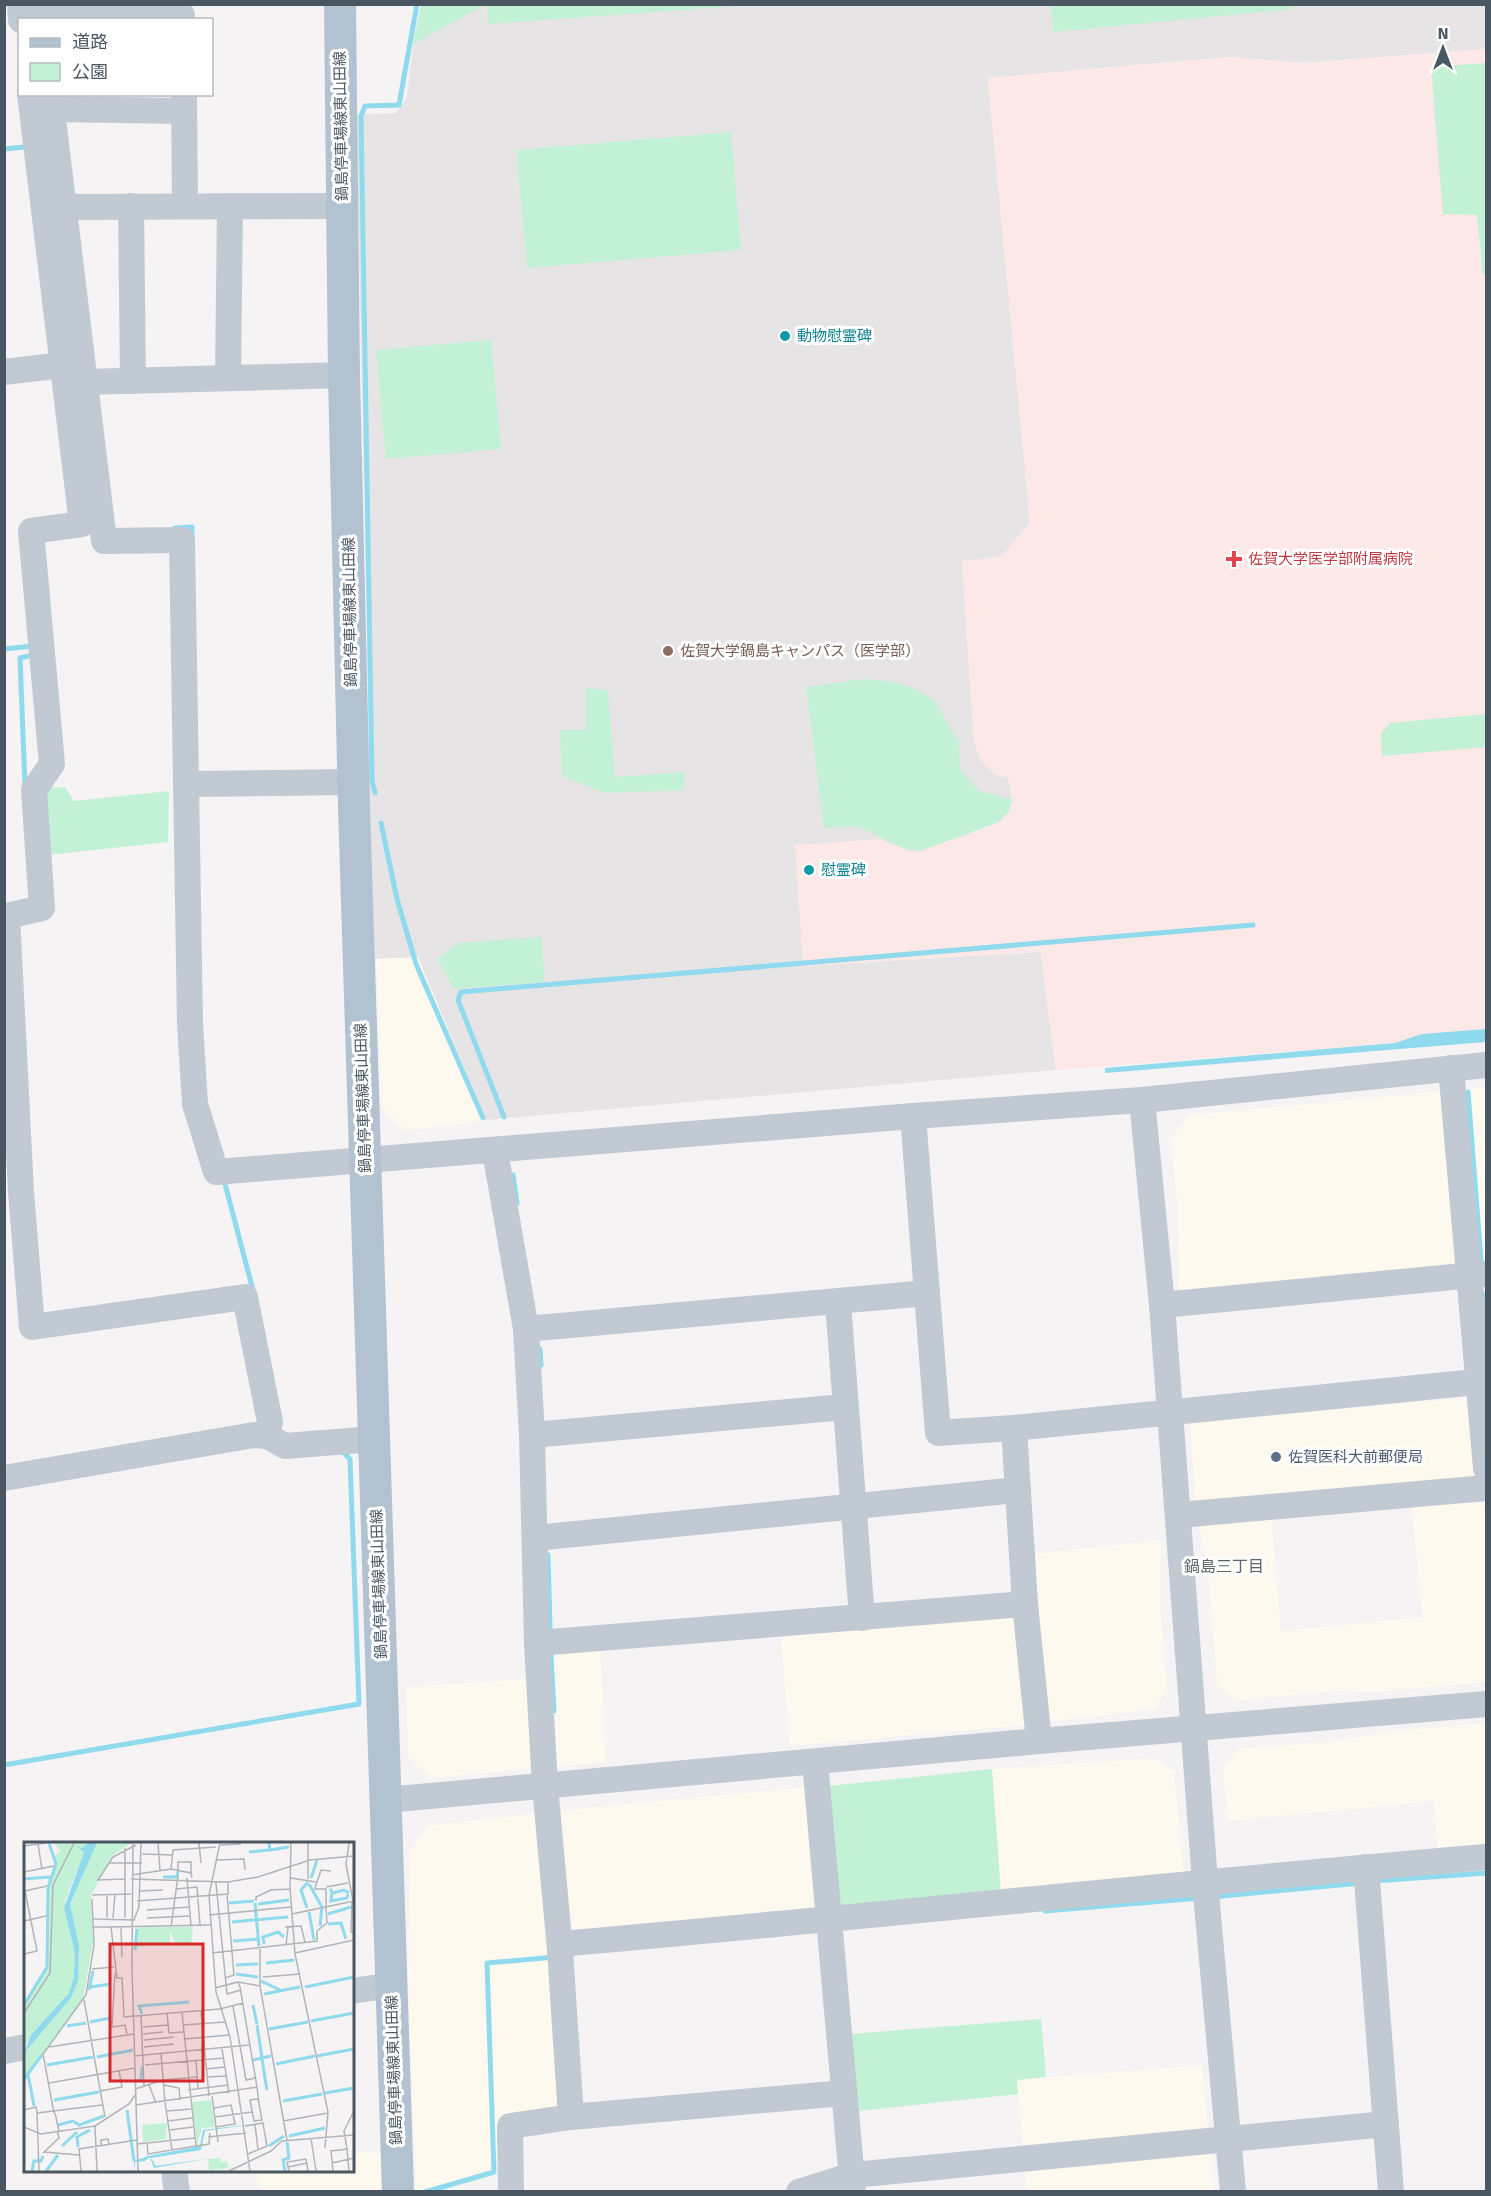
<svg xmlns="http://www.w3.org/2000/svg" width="1491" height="2196" font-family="Signika,'Noto Sans JP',sans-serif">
  <rect width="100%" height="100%" fill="#f5f3f3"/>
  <g fill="#fdf9ef">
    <polygon points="418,957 486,1120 405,1131 382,1108 376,959"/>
    <polygon points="1486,1087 1486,1265 1179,1293 1178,1215 1171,1138 1190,1115"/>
    <polygon points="1486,1396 1486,1478 1270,1499 1281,1631 1423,1617 1411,1505 1484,1498 1486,1532 1486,1682 1375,1692 1334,1691 1235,1701 1217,1685 1209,1581 1196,1506 1190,1423"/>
    <polygon points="1161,1540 1160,1604 1167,1690 1155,1709 1016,1726 790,1746 780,1628 1035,1608 1032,1554"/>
    <polygon points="600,1644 606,1762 431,1778 408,1757 406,1687 543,1678 542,1649"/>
    <polygon points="1486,1723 1486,1851 1438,1856 1434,1801 1228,1821 1223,1769 1238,1749 1337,1741 1390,1731"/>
    <polygon points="1155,1758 1174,1771 1184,1876 1001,1893 992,1769"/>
    <polygon points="809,1787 819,1910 549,1936 565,2111 505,2120 505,2167 425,2191 416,2191 408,1982 410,1851 427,1826 563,1810"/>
    <polygon points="1202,2065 1214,2191 1027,2191 1017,2080"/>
    <polygon points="353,2152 375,2152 380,2155 381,2191 263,2191 255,2171 352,2170"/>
  </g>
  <polygon fill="#e6e4e5" points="421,5 1486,5 1486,49 1303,63 1229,57 988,78 1030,523 1001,557 962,562 974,742 981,761 994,774 1008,778 1013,800 804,966 1041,952 1056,1070 486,1120 418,957 370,959 367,808 370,759 356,114 396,113 407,97 413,44"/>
  <polygon fill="#fce8e6" points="1486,49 1486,1029 1422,1034 1396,1043 1056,1070 1041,952 803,966 795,845 880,839 910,851 974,833 997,823 1013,800 1008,778 994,774 981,761 974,742 962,561 1001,557 1030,523 988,78 1229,57 1303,63"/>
  <g fill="#c3f1d5">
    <polygon points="487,4 753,4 753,5 488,24"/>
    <polygon points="1292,4 1293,9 1053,32 1051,5"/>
    <polygon points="421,5 421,4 485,5 413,44"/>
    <polygon points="1486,63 1486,275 1483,275 1477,215 1443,214 1431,67"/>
    <polygon points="731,132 741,250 527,268 516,150"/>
    <polygon points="491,340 501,449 386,459 376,350"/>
    <path d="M 863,679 L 890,681 L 916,689 L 935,701 L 959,743 L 960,770 L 979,791 L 1013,800 L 1008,813 L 997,823 L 920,851 C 898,851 882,836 862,828 C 852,824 835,828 824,828 L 806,687 Z"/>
    <polygon points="585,688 608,690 615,777 684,772 684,790 605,793 562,776 560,730 586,730"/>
    <polygon points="1486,714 1486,747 1382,756 1381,733 1390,723"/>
    <polygon points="65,787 74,801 169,791 168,842 48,855 46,788"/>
    <polygon points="541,937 545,982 454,989 438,959 457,943"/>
    <polygon points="992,1769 1001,1893 836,1909 828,1786"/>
    <polygon points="1041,2019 1046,2077 1017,2080 1018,2094 849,2112 850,2034"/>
  </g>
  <polygon fill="#90daee" points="1486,1029 1486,1042 1105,1073 1105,1068 1395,1043 1422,1034"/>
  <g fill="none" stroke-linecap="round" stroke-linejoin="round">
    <g stroke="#90daee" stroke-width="5">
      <polyline points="4,149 25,147"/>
      <polyline points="175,528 192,527 192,537"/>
      <polyline points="4,649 33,646"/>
      <polyline points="25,786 20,658 33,655"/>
      <polyline points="375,793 372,781 361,116 365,106 399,105 417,4"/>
      <polyline points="381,823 397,899 416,964 483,1118"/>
      <polyline points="1468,1092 1481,1260"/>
      <polyline points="504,1117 458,1000 461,992 1253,925"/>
      <polyline points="513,1175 517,1203"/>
      <polyline points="224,1180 254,1294"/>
      <polyline points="1485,1294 1486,1310"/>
      <polyline points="540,1349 541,1365"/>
      <polyline points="548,1555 550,1627"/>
      <polyline points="551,1656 554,1711"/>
      <polyline points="4,1765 359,1704 350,1459 343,1452 340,1452"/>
      <polyline points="1374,1881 1486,1873"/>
      <polyline points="1212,1897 1361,1883"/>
      <polyline points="1045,1911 1200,1898"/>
      <polyline points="425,2192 494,2172 487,1963 555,1957"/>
    </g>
    <g stroke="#c1cad2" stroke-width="26">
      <polyline points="20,4 21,20"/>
      <polyline points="41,15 182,15"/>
      <polyline points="30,94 82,524 31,531 52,764 34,790 42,908 7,916 21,1192 32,1327 245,1297 270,1422 267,1436"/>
      <polyline points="50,94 104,541 182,540 190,1024 195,1104 216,1172 913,1116 1142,1100 1486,1065"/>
      <polyline points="184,95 185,206"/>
      <polyline points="52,109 184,111"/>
      <polyline points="131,206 133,381"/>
      <polyline points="63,207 342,206"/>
      <polyline points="4,372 63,365"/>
      <polyline points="228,378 230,206"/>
      <polyline points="85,382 344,375"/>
      <polyline points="186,784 354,782"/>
      <polyline points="1451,1068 1486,1468"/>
      <polyline points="1142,1100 1162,1305 1205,1882 1233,2192"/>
      <polyline points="913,1116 938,1433 1014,1428 1486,1381"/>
      <polyline points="495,1151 526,1329 532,1435 537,1643 545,1786 560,1950 571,2117"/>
      <polyline points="838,1303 862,1618"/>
      <polyline points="1162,1305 1484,1274"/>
      <polyline points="526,1329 927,1293"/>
      <polyline points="1014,1428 1025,1604 1039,1741"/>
      <polyline points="532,1435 845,1407"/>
      <polyline points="4,1478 254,1435 267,1436 285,1446 374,1439"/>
      <polyline points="1179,1515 1486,1488"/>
      <polyline points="535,1538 1018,1490"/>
      <polyline points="537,1643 1025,1604"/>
      <polyline points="815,1762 853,2191"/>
      <polyline points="386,1800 1039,1741 1486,1704"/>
      <polyline points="1366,1867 1391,2192"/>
      <path d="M 560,1944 C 869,1917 1177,1883 1486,1857"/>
      <polyline points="352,1991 392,1985"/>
      <polyline points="4,2051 26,2047"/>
      <polyline points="174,2170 177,2192"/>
      <polyline points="511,2192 510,2126 571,2117 844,2093"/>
      <polyline points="799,2192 853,2175 1386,2124"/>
    </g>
    <polyline stroke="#b3c2d1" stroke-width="32" points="340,4 344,375 354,808 398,2192"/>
  </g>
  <g fill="#0f9aa8" stroke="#fff" stroke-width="2">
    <circle cx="785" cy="336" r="6"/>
    <circle cx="809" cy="870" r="6"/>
  </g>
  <path fill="#e0444e" stroke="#fff" stroke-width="2" d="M1231 550h6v6h6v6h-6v6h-6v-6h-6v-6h6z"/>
  <circle fill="#8d6e63" stroke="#fff" stroke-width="2" cx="668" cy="651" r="6"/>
  <circle fill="#5c6f8a" stroke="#fff" stroke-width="2" cx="1276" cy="1457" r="6"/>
  <g text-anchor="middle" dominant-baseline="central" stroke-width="6" stroke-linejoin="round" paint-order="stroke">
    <g font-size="15" fill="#4a5661" stroke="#fff">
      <text transform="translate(341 126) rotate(-91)">鍋島停車場線東山田線</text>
      <text transform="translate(350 612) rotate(-91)">鍋島停車場線東山田線</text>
      <text transform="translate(363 1098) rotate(-92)">鍋島停車場線東山田線</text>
      <text transform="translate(379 1584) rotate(-92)">鍋島停車場線東山田線</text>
      <text transform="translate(394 2070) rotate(-92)">鍋島停車場線東山田線</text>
    </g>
    <g font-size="15" fill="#0d838f" stroke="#fff" text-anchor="start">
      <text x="797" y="336">動物慰霊碑</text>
      <text x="821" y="870">慰霊碑</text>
    </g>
    <g font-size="15" fill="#be3a42" stroke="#fff" text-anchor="start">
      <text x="1248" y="559">佐賀大学医学部附属病院</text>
    </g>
    <g font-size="15" fill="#785e54" stroke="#fff" text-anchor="start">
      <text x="680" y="651">佐賀大学鍋島キャンパス（医学部）</text>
    </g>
    <g font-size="15" fill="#4e5e75" stroke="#fff" text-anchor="start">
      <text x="1288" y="1457">佐賀医科大前郵便局</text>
    </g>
    <g font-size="16" fill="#5f6368" stroke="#fff">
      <text x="1224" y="1567">鍋島三丁目</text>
    </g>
  </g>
  <g transform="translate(24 1842)">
    <rect width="330" height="330" fill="#f5f3f3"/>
    <path d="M 30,1 L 64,1 L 58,6 L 51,3 L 60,10 L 41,59 L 51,111 L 51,133 L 45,151 L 0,204 L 0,164 L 23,125 L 24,38 L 31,28 L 30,14 L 37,9 ZM 73,1 L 107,1 L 89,13 L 67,53 L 69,100 L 59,158 L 0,236 L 0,211 L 47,156 L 54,139 L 55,106 L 46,62 ZM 114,85 L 169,85 L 167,102 L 152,104 L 146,88 L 146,101 L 112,105 ZM 187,258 L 191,285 L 178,286 L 173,303 L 168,260 ZM 143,281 L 142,297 L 119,300 L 118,283 ZM 196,316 L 197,320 L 203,319 L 204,326 L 185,328 L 184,317 Z" fill="#c3f1d5"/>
    <path d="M 64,1 L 73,1 L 46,62 L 55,104 L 54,139 L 47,156 L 0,211 L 7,193 L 45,151 L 50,135 L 51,111 L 40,66 L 60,10 L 51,3 L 58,6 ZM 259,278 L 181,289 L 177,308 L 127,316 L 132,324 L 187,316 L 130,326 L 126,315 L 121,319 L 111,320 L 110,329 L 96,329 L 110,328 L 110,319 L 124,314 L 176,304 L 179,288 Z" fill="#90daee"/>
    <path fill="none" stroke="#90daee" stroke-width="3" d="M 245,1 L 246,8 L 265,5M 225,10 L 245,8M 139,35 L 153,35 L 154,29M 287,36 L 293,18M 0,37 L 26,35M 285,42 L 298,65 L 296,84M 306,47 L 309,51 L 320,48 L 325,51M 308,51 L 307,59 L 323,56 L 324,52M 205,61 L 230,59M 231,61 L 235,104M 234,62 L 265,58M 283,66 L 277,48 L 284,40M 285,70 L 290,98M 304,72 L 327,65M 208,80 L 264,75M 304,82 L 317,81 L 322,97M 209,99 L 234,97M 240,102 L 239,95 L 254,90 L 260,95M 111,108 L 113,87M 242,121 L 270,118M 212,123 L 234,122M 212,132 L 234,135M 237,139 L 256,148M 66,145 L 87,142M 281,145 L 330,135M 65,148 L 69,129M 240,152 L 276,145M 0,163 L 23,125 L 24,46 L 32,22 L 25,1M 229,163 L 233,182M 118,172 L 115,164 L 165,160M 287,179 L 330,171M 66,180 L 86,176M 233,183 L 238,216M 43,184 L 62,181M 245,187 L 284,180M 293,214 L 330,207M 73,215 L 109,208M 238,217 L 243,248M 229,218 L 247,214M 252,222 L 291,214M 23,223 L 69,215M 4,232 L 10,264M 0,237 L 18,213M 113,239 L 117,238 L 118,224M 301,251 L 330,246M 30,258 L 75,250M 259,259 L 298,252M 103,268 L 110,319M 34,283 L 49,279 L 55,283 L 80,274M 265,294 L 301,286M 38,304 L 53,290M 245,304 L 260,294M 54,305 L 53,295 L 66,288M 8,329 L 10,319 L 17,319 L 19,314M 22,329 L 34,313M 261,329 L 259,318 L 265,316 L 263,300"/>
    <path fill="none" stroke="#b1b4b9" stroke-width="1.5" d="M 109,1 L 108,125 L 114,329M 134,1 L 136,28M 175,1 L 177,21M 196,1 L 185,53 L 192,150 L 206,195 L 226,329M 267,1 L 266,46 L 271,112 L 304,270 L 301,306M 325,1 L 322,22 L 329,59M 14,2 L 18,27M 197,3 L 217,2M 0,4 L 22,1M 118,12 L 148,13M 192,18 L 220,17 L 221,28M 85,21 L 118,21M 147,27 L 149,8 L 192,5M 154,28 L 154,20 L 167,20 L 167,31M 0,30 L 30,24M 108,33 L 147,27 L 167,31 L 168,36M 163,36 L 167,84M 267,36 L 292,40M 101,37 L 74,38 L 89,15 L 112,3M 107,37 L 204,40 L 234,35 L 286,18 L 330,14M 284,37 L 284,1M 192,41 L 203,152 L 217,148M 0,44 L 13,109 L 0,112M 302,45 L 324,41M 152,47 L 173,45 L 176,83M 1,49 L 23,44M 115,49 L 139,48M 68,53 L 107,52M 83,53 L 83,76M 113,59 L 204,52 L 204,40M 232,59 L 232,55 L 247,48 L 266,47M 328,60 L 327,90 L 330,90M 123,68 L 166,65M 268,72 L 330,59M 185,73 L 267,65M 89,76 L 91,52M 101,76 L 101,6M 123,76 L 166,74M 68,77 L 110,78 L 115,65 L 117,1M 0,79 L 22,74M 186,83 L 87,85 L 93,136 L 98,136 L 100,175 L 196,167 L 219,161M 68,85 L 87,85M 97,85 L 98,115M 147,85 L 154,34M 261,85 L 277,84 L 281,100M 262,104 L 264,85M 236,107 L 236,144 L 263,298M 188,111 L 293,99 L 293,89 L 303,81 L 302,66 L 302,47 L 291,47 L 292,43 L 297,28 L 307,29M 271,111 L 330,98M 68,127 L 90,125M 91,131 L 88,185 L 101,183 L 103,192M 239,135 L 276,132M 201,136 L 210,133 L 203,52M 214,140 L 236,144M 60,158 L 81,275M 209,164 L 222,238 L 231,236M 177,169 L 185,254M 0,171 L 26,131 L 29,43 L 50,1M 143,172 L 145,191 L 159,190M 117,174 L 120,245M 159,183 L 201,180M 119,185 L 144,183M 119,192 L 139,190M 160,197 L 205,193M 120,198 L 150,195M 25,205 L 110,192M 120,205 L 150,202M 198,207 L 205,251M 137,212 L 141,260M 110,214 L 225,203M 172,219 L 174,246M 121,223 L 200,216M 182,227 L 201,225M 183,235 L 202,234M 25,241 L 111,226M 125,243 L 132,261M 140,243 L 155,246 L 156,258M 233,245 L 235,262 L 238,278 L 230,279 L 226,258 L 234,257M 111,247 L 139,238 L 173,235M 164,248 L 204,243M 76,249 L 98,245 L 95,229M 188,254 L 194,300M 141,260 L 148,308M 112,263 L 233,245 L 216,145 L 214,140 L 191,146M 190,266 L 207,263 L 211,282 L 192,285M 0,268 L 12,265 L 13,271 L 15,329M 143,269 L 167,267M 13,271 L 78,263M 30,271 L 19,212 L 62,153 L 70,103 L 68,57M 31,271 L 35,289M 191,275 L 228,270M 144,279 L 168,276M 259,279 L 304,271M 231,283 L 234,307M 221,284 L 239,281 L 243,304 L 224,312M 0,285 L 17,292 L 71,284M 146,288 L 169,285M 184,295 L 222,291M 287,296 L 292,329M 123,301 L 124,312 L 172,304 L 158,171M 113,302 L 171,296M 77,304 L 77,298 L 84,297 L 85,303M 172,304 L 185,302 L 186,291M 323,307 L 320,289 L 329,271M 20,310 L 55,313M 19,311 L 35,296 L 33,289M 308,321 L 330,316M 264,325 L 283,321M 57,329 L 55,307 L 113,298M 73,329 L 71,284 L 105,262 L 111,253M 205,329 L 247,309 L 258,299 L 330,293M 265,329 L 263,320 L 282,317 L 284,329 L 281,329M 309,329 L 307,309 L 323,307 L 325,329"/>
    <path fill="#d62828" fill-opacity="0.15" stroke="#d62828" stroke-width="3" d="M 86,102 L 179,102 L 179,239 L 86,239 Z"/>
    <rect width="330" height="330" fill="none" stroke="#4a5661" stroke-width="3"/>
  </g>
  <rect width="1491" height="2196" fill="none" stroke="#4a5661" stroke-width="12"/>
  <rect x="18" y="18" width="195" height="78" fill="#ffffff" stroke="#b7bbc0" stroke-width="1.5"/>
  <rect x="30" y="38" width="30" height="9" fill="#b3c2d1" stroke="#b7bbc0" stroke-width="1.5"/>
  <text x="72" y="48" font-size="18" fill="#4a5661">道路</text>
  <rect x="30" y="63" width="30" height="18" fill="#c3f1d5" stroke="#b7bbc0" stroke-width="1.5"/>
  <text x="72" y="78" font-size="18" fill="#4a5661">公園</text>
  <g transform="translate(1443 48)" stroke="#ffffff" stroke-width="4.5" paint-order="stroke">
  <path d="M0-4.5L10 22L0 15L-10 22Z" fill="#4a5661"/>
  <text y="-9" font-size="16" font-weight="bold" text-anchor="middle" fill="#4a5661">N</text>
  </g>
</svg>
